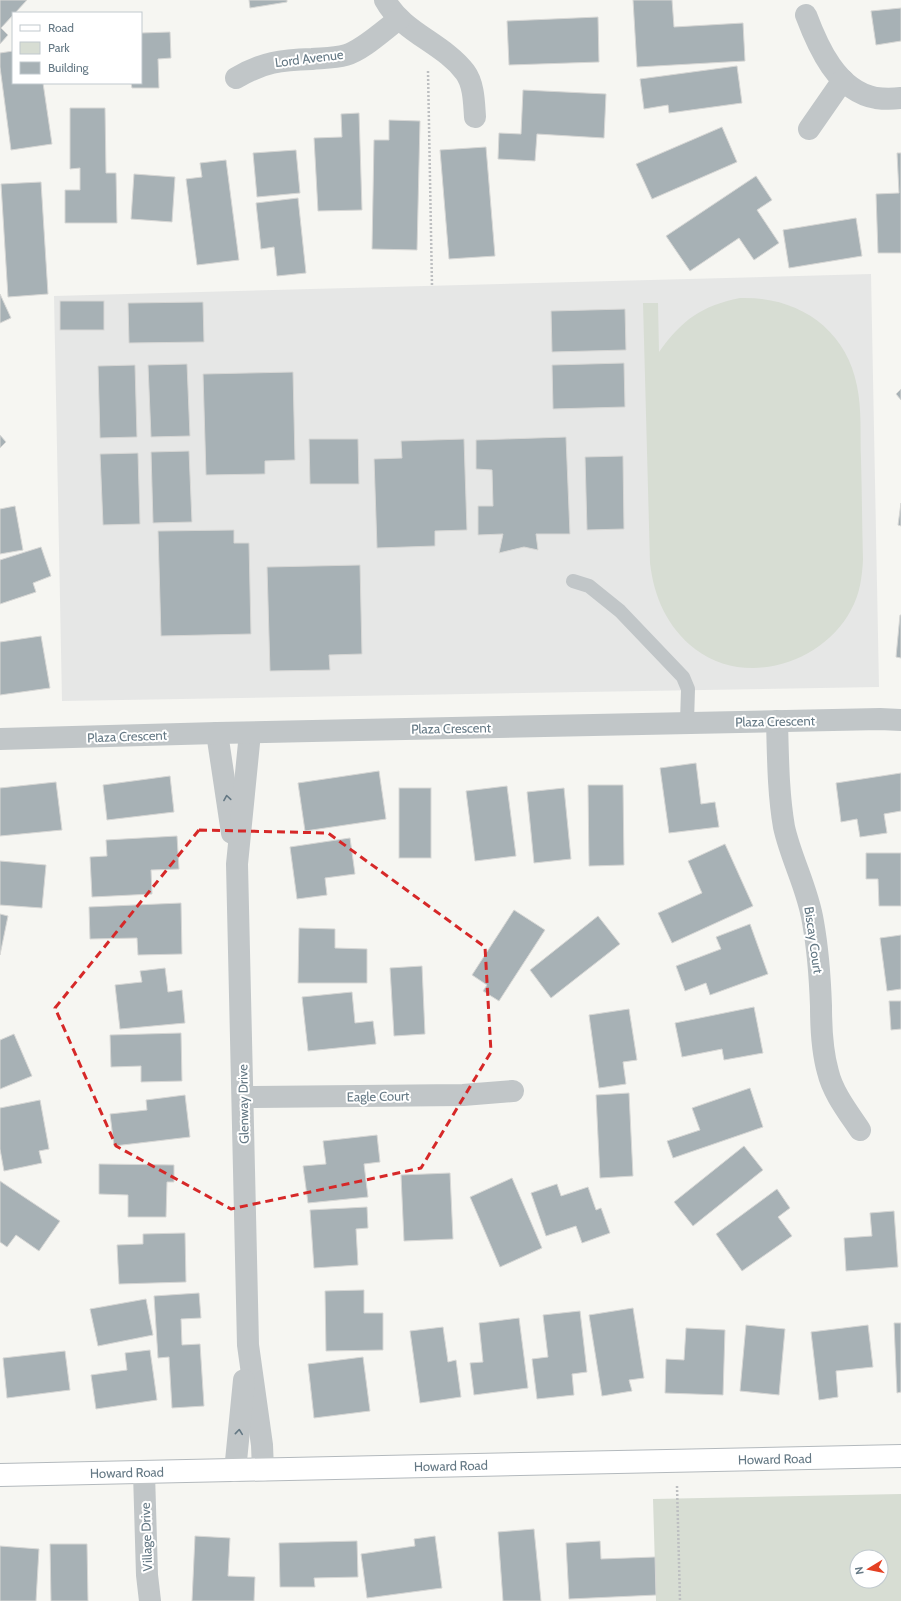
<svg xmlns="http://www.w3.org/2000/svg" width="901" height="1601" font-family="Cabin,sans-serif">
  <rect width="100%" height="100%" fill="#f6f6f2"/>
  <polygon fill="#e6e7e6" points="871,274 879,687 62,701 54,296"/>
  <g fill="#d7ddd3" fill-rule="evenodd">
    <path d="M 740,298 C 797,296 846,328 857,386 C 862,410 860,435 861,459 C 862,493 862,526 863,560 C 862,577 860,594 851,610 C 823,663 746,688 695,649 C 667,627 654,597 650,563 L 643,303 L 658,303 L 659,352 C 682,320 701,306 740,298 Z"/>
    <path d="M 901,1494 L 901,1601 L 656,1601 L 653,1499 ZM 857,1557 L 881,1557 L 881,1581 L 857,1581 Z"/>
  </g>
  <g fill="#a7b1b5" stroke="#d7d7d5">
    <polygon points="0,0 27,0 15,13 13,13 13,15 1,28 8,35 0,44"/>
    <polygon points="249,0 287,0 287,2 250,8"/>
    <polygon points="633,0 672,0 674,27 743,23 745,61 637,67"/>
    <polygon points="901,8 901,41 876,45 871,11"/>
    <polygon points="598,17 599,62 509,65 507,21"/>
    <polygon points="170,32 171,58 158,59 159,88 132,88 131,83 141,83 141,33"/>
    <polygon points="13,51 13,83 43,83 52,144 11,150 0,67 0,53"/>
    <polygon points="737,66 742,103 669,113 668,105 644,109 640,79"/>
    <polygon points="523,90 606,94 604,138 537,134 535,161 498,159 499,133 521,134"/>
    <polygon points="70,108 105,108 106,173 116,173 117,223 65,223 65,190 80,190 80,168 70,169"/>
    <polygon points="359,113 362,210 318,211 314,138 342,137 341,114"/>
    <polygon points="389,120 420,121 417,250 372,249 374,140 389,140"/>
    <polygon points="722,127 737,162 652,199 636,164"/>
    <polygon points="486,147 495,256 449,259 440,150"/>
    <polygon points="296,150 300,193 257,197 253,153"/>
    <polygon points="897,153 901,153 901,253 878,253 876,194 899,193"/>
    <polygon points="226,160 239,260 197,265 186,179 202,177 200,163"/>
    <polygon points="134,174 175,177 172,222 131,219"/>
    <polygon points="756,176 772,200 757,210 779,243 754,260 739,238 690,271 666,236"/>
    <polygon points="41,182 48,294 8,297 1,184"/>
    <polygon points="298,198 306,273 277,276 274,247 261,249 256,203"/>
    <polygon points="856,218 862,256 789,268 783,230"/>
    <polygon points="0,294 11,318 0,323"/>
    <rect x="60" y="301" width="44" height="29"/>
    <polygon points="203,302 204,342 129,343 128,303"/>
    <polygon points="625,309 626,350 552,352 551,311"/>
    <polygon points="624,363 625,407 553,409 552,365"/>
    <polygon points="187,364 190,436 151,437 148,365"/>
    <polygon points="135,365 137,437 100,438 98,366"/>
    <polygon points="293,372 295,460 265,461 265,474 206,475 203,374"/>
    <polygon points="901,389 901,400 896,394"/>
    <polygon points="0,435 6,442 0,448"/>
    <polygon points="566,437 570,534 536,534 538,550 524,547 499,553 503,534 478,535 478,506 493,506 492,470 476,469 476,440"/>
    <polygon points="309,439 358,439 359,484 310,484"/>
    <polygon points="464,439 467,530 435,531 435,546 377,548 374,459 402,458 401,441"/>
    <polygon points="189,451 192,522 153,523 151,452"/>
    <polygon points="138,453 140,524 103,525 100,454"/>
    <polygon points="623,456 624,529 587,530 585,457"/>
    <polygon points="901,503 901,526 898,525"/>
    <polygon points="15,506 23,550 0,554 0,509"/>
    <polygon points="234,530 234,543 249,543 251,634 161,636 158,531"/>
    <polygon points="41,547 51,576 33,583 36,592 0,604 0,560"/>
    <polygon points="360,565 362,654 329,655 330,670 270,671 267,567"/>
    <polygon points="900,615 901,615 901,658 896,657"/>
    <polygon points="41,636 50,688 0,695 0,642"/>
    <polygon points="696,763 701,804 715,802 719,827 669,833 660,768"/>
    <polygon points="379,771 386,819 305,831 298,783"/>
    <polygon points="901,773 901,811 884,814 887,833 860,837 857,819 841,822 836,783"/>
    <polygon points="170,776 174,812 107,820 103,785"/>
    <polygon points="56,782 62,830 0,836 0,788"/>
    <polygon points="588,785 623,785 624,865 589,866"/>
    <polygon points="507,786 516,856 475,861 466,791"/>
    <rect x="399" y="788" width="32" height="70"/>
    <polygon points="564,788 571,859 534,863 527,792"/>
    <polygon points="177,836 179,869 151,870 152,894 92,897 90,857 107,856 106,840"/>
    <polygon points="350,838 355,874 325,878 327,895 297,899 290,847"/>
    <polygon points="725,844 753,906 672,943 658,913 702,893 688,861"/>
    <polygon points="866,853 901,853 901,906 879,906 878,879 866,879"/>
    <polygon points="0,861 46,865 42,908 0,905"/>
    <polygon points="181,903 182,954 138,955 137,938 90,939 89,907"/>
    <polygon points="514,910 545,930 499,1001 483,991 487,985 472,975"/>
    <polygon points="0,914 8,916 0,955"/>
    <polygon points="598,916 620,944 551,998 530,970"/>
    <polygon points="750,924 768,974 710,995 706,983 685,991 676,966 721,949 716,937"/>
    <polygon points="299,928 335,929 335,948 367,949 367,983 298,983"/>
    <polygon points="901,935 901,989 887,991 880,938"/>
    <polygon points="422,966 425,1034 394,1036 390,968"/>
    <polygon points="165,968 168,992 182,990 185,1023 120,1029 115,985 142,982 140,971"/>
    <polygon points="352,992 355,1023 373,1021 376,1044 308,1051 302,997"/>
    <polygon points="889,1001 901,1001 901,1029 891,1030"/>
    <polygon points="754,1007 763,1053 724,1060 722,1049 682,1057 675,1023"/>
    <polygon points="629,1009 637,1060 623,1062 626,1084 599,1088 589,1015"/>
    <polygon points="181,1033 182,1081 141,1082 141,1066 111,1067 110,1035"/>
    <polygon points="14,1034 32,1076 0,1089 0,1040"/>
    <polygon points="750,1088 763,1127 673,1158 667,1141 700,1130 692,1108"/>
    <polygon points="629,1093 633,1176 600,1178 596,1095"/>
    <polygon points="185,1095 190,1137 114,1146 110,1114 147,1110 146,1100"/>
    <polygon points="40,1100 49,1149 39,1151 42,1163 4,1171 0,1149 0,1108"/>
    <polygon points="377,1135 380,1162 364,1164 368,1197 308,1203 303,1166 326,1164 323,1141"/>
    <polygon points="744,1146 763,1170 693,1226 674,1202"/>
    <polygon points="99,1164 174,1165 174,1182 167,1182 166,1217 128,1217 128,1195 99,1194"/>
    <polygon points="450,1173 453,1239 404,1241 401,1175"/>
    <polygon points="512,1178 542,1248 500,1267 470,1197"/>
    <polygon points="0,1181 60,1221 39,1251 16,1235 7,1247 0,1242"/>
    <polygon points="557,1184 561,1196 588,1187 596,1210 601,1208 610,1233 582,1243 576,1226 546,1236 531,1193"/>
    <polygon points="777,1189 790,1208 778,1217 792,1236 742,1271 716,1234"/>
    <polygon points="367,1207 368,1228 356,1229 358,1265 314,1268 310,1210"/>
    <polygon points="894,1211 898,1267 846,1271 844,1238 872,1236 870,1213"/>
    <polygon points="185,1233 186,1282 119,1284 117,1245 143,1244 143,1234"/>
    <polygon points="364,1290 364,1313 383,1313 383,1350 326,1351 325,1291"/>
    <polygon points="199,1293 201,1318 181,1319 182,1345 200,1344 204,1406 172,1408 169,1357 158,1358 154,1296"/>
    <polygon points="146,1299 153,1335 98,1346 90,1309"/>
    <polygon points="633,1308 644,1378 629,1380 632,1391 602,1396 589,1315"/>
    <polygon points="580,1311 587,1372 572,1374 574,1395 537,1399 532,1359 548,1357 543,1315"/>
    <polygon points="519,1318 528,1388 474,1395 470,1363 483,1362 479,1323"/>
    <polygon points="894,1323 901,1323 901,1392 897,1393"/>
    <polygon points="746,1325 785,1329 779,1395 740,1391"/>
    <polygon points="868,1325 873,1367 836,1371 838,1397 819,1400 811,1332"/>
    <polygon points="443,1327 448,1362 456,1360 461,1397 420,1403 410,1331"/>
    <polygon points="686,1328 725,1330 723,1395 665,1393 666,1359 684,1360"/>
    <polygon points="150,1350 157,1400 96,1409 91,1375 127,1370 125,1353"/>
    <polygon points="65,1351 70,1390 7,1398 3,1358"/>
    <polygon points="363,1357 370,1411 314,1418 308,1364"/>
    <polygon points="534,1529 541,1601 503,1601 498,1532"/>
    <polygon points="195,1536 230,1538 228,1576 255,1577 254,1601 192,1601"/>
    <polygon points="435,1536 442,1588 367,1598 361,1554 415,1546 414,1539"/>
    <polygon points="357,1541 358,1577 314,1578 315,1587 280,1587 279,1543"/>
    <polygon points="600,1541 601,1559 655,1557 656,1595 569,1599 566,1543"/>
    <polygon points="50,1544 87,1544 88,1601 51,1601"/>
    <polygon points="0,1546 39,1549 36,1601 0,1601"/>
  </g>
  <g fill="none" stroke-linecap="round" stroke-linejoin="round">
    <g stroke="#b3b9bd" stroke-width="24">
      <g id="secondary">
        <path id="s1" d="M 0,1475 L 901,1456"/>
      </g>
    </g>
    <g stroke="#bdbfc1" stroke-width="2.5" stroke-dasharray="2 2" stroke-linecap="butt">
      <polyline points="428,71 432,286"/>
      <polyline points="677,1486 680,1601"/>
    </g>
    <polyline stroke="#c1c6c8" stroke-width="14" points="573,581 589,586 620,611 683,677 688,689 687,722"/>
    <g stroke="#c1c6c8" stroke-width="22">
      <path d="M 385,0 C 403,33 443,43 465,72 C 474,84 474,103 475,117"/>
      <path d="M 806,15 C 818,47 837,91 876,98 C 884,99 893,99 901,98"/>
      <path d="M 236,78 C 263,62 281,60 312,59 C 323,58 335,58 346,55 C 363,50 384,30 399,19"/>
      <polyline points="809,129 843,80"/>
      <path d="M 777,721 C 778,756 778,792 784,827 C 791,859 808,889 813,922 C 818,950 820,978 821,1006 C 821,1028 822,1051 828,1072 C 833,1093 848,1112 860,1130"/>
      <polyline points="217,733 232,833"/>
      <polyline points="250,733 237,864 248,1345 262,1445 263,1470"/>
      <polyline points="0,739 217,733 880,719 901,720"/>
      <polyline points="243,1097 463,1095 513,1091"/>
      <polyline points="235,1471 244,1380"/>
      <polyline points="144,1473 147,1575 150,1601"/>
    </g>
    <use href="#secondary" stroke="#fff" stroke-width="22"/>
  </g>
  <defs><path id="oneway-chevron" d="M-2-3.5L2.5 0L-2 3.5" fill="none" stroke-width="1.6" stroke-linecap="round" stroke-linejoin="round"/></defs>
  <g stroke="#647884">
    <use href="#oneway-chevron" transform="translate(227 798) rotate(-99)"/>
    <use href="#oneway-chevron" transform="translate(239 1432) rotate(-84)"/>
  </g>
  <path fill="none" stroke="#d62828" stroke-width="3" stroke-dasharray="8 5" stroke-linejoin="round" d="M 199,830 L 328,833 L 485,947 L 491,1052 L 421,1168 L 231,1209 L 116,1146 L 55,1008 Z"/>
  <g text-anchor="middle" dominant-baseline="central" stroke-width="4" stroke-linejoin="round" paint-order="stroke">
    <g font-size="13" fill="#647884" stroke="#fff">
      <text transform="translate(309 58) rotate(-7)">Lord Avenue</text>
      <text transform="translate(775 721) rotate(-1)">Plaza Crescent</text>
      <text transform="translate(451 728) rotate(-1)">Plaza Crescent</text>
      <text transform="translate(127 736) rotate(-2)">Plaza Crescent</text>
      <text transform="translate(814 940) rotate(82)">Biscay Court</text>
      <text transform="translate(378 1096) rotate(-1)">Eagle Court</text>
      <text transform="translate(243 1104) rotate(-91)">Glenway Drive</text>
      <text stroke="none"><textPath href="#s1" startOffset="775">Howard Road</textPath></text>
      <text stroke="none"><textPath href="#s1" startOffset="451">Howard Road</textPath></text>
      <text stroke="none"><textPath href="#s1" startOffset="127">Howard Road</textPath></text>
      <text transform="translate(146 1537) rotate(-92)">Village Drive</text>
    </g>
  </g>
  <rect x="12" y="12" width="130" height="72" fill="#ffffff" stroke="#c1c9ce"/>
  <rect x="20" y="25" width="20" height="6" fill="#ffffff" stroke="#c1c9ce"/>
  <text x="48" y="32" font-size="12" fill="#647884">Road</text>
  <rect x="20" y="42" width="20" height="12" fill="#d7ddd3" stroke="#c1c9ce"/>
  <text x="48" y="52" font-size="12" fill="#647884">Park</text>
  <rect x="20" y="62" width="20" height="12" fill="#a7b1b5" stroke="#c1c9ce"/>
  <text x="48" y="72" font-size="12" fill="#647884">Building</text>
  <g transform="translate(869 1569) rotate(260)"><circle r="19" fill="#ffffff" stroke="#c1c9ce"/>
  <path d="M0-3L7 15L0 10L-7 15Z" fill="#e44023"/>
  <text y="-6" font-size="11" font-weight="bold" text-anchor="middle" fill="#647884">N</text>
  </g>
</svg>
